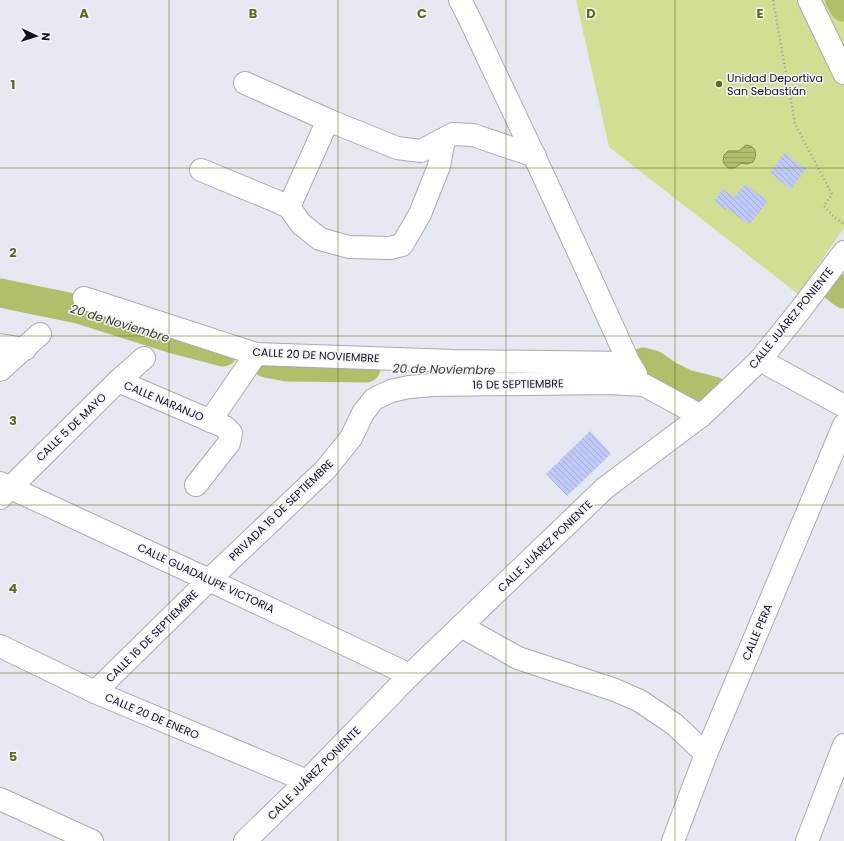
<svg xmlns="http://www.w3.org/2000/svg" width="844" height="841" font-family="Poppins,sans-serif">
  <defs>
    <pattern id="water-rules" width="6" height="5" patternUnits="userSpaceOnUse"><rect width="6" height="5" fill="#b1bf6a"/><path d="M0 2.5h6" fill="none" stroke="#97a35b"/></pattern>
    <pattern id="building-back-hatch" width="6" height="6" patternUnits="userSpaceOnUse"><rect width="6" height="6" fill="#bfcaf8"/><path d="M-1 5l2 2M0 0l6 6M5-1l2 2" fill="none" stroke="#a3add4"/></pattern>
  </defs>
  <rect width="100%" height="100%" fill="#e7e9f2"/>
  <polygon fill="#d2df92" points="576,0 832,0 844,21 844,228 798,294 609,147"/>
  <path fill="url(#water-rules)" stroke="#818b51" d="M 746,145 C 756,146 758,154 753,162 L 747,164 L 741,163 L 735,168 L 728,168 L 723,162 L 724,155 L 728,151 L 739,151 Z"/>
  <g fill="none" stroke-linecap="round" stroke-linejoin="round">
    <g stroke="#b1bf6a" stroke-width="29">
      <polyline points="840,0 844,7"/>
      <polyline points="830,283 844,294"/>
      <polyline points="0,293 78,309 173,339 223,352"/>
      <polyline points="643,362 654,365 668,375 686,384 714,391"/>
      <polyline points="266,363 287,367 366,368"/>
    </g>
  </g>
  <g fill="url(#building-back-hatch)">
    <polygon points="784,153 806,169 791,189 770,173"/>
    <polygon points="745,184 768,201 749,225 727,208 725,210 714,201 723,189 734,198"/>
    <polygon points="590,431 611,454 567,496 546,474"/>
  </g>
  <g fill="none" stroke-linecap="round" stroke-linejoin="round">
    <g stroke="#a9abb3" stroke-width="24">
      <g id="minor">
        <path d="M 460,0 C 474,26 485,53 498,79 C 543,173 586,268 629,363 L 636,374"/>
        <polyline points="809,0 844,73"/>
        <polyline points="245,83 328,120 397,148 421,151 453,134 473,135 535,156"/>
        <polyline points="201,170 276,201 289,207 328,120"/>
        <polyline points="289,207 301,224 320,239 349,247 390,248 402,245 420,214 439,166 444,139"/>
        <polyline points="84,298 256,354 454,361 629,363"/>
        <polyline points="0,345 25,349"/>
        <polyline points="760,360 844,406"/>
        <polyline points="0,370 40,334"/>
        <polyline points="118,381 225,427 231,433 229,443 196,485"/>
        <polyline points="210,421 256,354"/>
        <polyline points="0,483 209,580 410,675"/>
        <polyline points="0,498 118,381 144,358"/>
        <polyline points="461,626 518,658 615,690 640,701 674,724 706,754"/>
        <polyline points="0,646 95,692 307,781"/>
        <polyline points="95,692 209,580 325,470 351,438 363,413 374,399 391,391 409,387 433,385 608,383 644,385 701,416"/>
        <polyline points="0,799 92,841"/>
        <polyline points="245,841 307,781 410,675 605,488 701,416 760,360 801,309 844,252"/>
        <polyline points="673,841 706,754 844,425"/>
        <polyline points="807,841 844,745"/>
      </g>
    </g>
    <polyline stroke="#9b9ca3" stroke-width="2.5" stroke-dasharray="1 3" stroke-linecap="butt" points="773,0 795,124 832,194 824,206 835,218 844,224"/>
    <use href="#minor" stroke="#fff" stroke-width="22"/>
  </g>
  <path fill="none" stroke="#616b12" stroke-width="1" stroke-opacity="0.55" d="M 169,0 L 169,841M 338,0 L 338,841M 506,0 L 506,841M 675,0 L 675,841M 0,168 L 844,168M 0,336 L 844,336M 0,505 L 844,505M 0,673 L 844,673"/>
  <circle fill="#616b12" stroke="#f4f6ff" stroke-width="1.5" cx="719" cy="84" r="4"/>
  <g text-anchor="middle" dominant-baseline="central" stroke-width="3" stroke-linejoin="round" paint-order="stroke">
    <g font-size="11" fill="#121316" stroke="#f4f6ff" text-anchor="start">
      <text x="727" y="78">Unidad Deportiva<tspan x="727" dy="13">San Sebastián</tspan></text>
    </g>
    <g font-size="11" fill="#121316" stroke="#f4f6ff">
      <text transform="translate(791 318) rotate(-51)">CALLE JUÁREZ PONIENTE</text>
      <text transform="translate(316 355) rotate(3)">CALLE 20 DE NOVIEMBRE</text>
      <text transform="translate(518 384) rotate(-1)">16 DE SEPTIEMBRE</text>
      <text transform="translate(164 401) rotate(23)">CALLE NARANJO</text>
      <text transform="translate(71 427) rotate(-44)">CALLE 5 DE MAYO</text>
      <text transform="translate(281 510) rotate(-44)">PRIVADA 16 DE SEPTIEMBRE</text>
      <text transform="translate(545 546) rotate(-44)">CALLE JUÁREZ PONIENTE</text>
      <text transform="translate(206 578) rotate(25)">CALLE GUADALUPE VICTORIA</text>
      <text transform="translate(757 632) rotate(-67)">CALLE PERA</text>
      <text transform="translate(152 636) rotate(-45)">CALLE 16 DE SEPTIEMBRE</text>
      <text transform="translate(152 716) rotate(23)">CALLE 20 DE ENERO</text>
      <text transform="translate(314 773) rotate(-45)">CALLE JUÁREZ PONIENTE</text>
    </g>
    <g font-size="12" font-style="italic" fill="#383d19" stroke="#f4f6ff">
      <text transform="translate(120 323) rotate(17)">20 de Noviembre</text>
      <text transform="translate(444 369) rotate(1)">20 de Noviembre</text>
    </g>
  </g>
  <g font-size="13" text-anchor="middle" font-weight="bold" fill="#616b12" stroke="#f4f6ff" stroke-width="3" stroke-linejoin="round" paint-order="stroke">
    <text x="84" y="18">A</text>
    <text x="253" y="18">B</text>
    <text x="422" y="18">C</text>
    <text x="591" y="18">D</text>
    <text x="760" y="18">E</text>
    <text x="13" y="89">1</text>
    <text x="13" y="257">2</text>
    <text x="13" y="425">3</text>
    <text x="13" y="593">4</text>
    <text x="13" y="761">5</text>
  </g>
  <g transform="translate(36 36) rotate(94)" stroke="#f4f6ff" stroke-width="3" paint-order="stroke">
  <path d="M0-3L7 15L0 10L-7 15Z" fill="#121316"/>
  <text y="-6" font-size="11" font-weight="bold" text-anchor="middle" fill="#121316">N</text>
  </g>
</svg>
